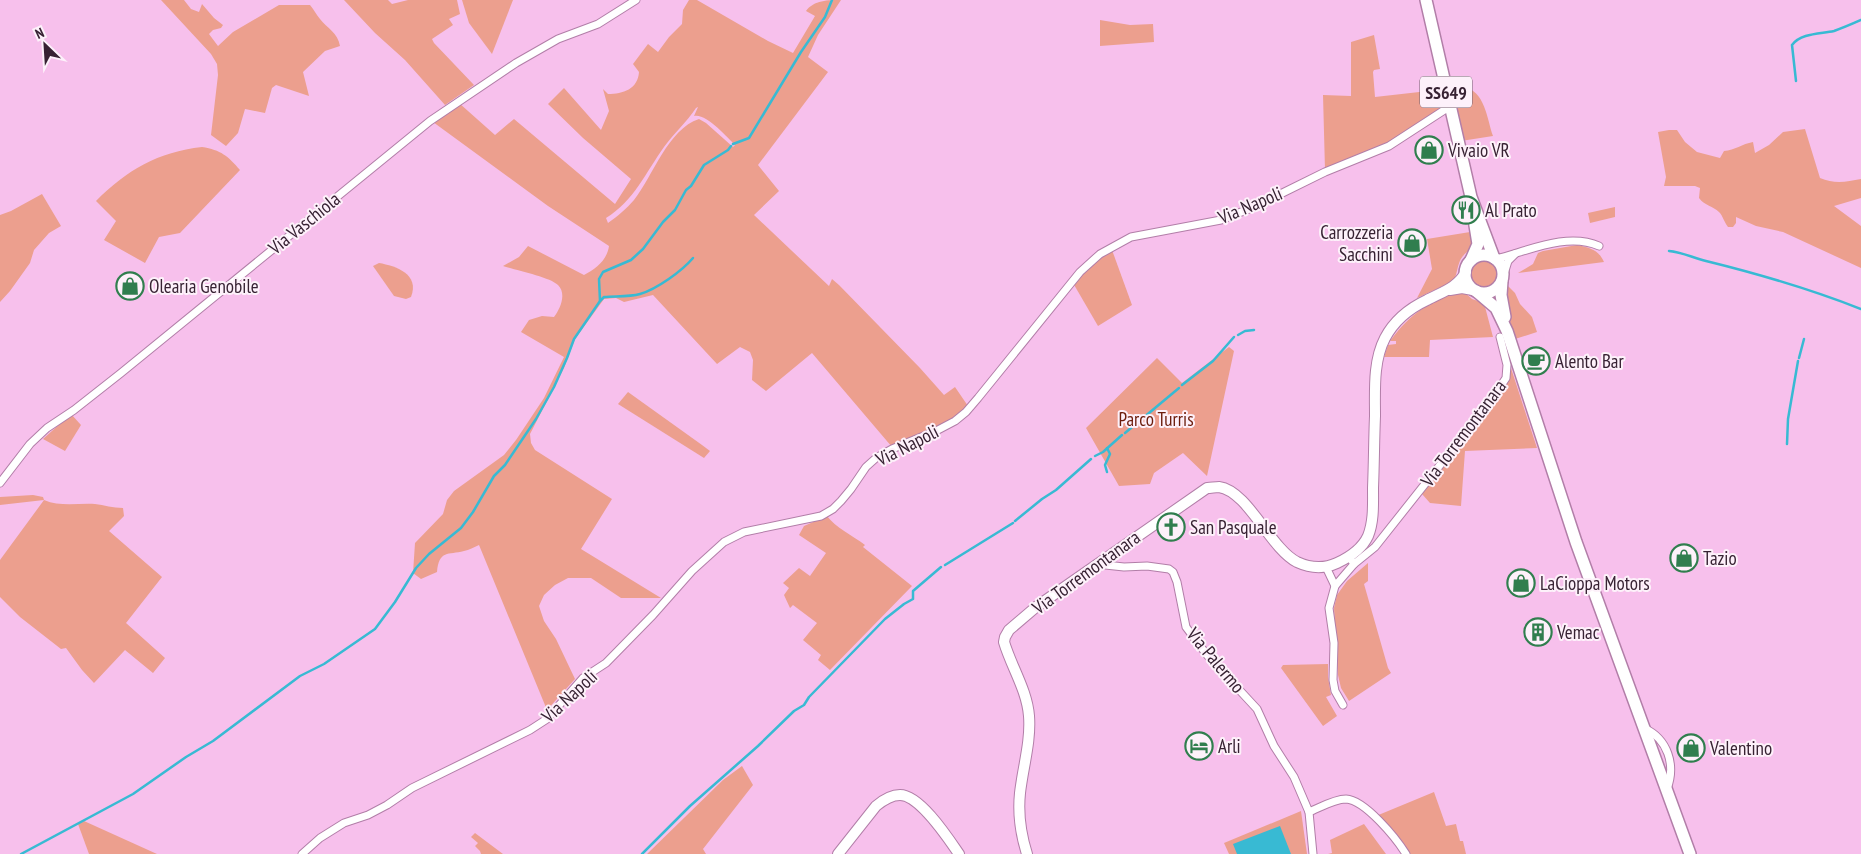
<svg xmlns="http://www.w3.org/2000/svg" width="1861" height="854" font-family="'PT Sans Narrow',sans-serif">
  <rect width="100%" height="100%" fill="#f7c0ec"/>
  <g fill="#ec9f8e" fill-rule="evenodd">
    <path d="M 161,0 L 184,0 L 191,9 L 199,12 L 202,4 L 214,18 L 223,25 L 221,28 L 213,30 L 209,34 L 218,46 L 233,32 L 279,5 L 310,5 C 314,10 316,14 320,19 C 327,28 338,33 340,46 L 325,51 L 303,72 L 309,96 L 276,85 L 272,88 L 265,113 L 245,109 L 238,133 L 226,146 L 211,135 L 218,75 L 217,64 L 211,54 Z"/>
    <polygon points="344,0 388,0 392,4 408,0 457,0 460,14 449,19 453,25 432,39 434,43 474,85 445,105 405,60 375,33"/>
    <polygon points="462,0 513,0 492,54 469,23"/>
    <path d="M 689,0 L 697,0 L 768,41 L 793,53 L 815,16 L 806,11 C 814,0 828,0 841,0 L 818,35 L 808,57 L 828,72 L 758,165 L 779,191 L 754,215 L 829,286 L 832,279 L 839,285 L 920,368 L 944,395 L 955,387 L 968,406 C 947,428 919,436 892,447 L 812,353 L 766,391 L 752,380 L 753,360 L 750,352 L 740,347 L 717,364 L 653,295 L 624,302 L 616,298 L 604,299 L 575,339 L 564,368 L 530,434 L 531,443 L 535,450 L 612,499 L 581,549 L 661,598 L 621,598 L 591,578 L 568,578 L 555,585 L 544,595 L 539,606 L 544,621 L 556,639 L 575,679 L 547,710 L 479,545 C 474,547 469,550 464,551 C 448,555 439,550 437,572 L 421,579 L 413,573 L 415,543 L 443,514 L 447,500 L 454,491 L 504,455 L 516,440 L 544,398 L 564,357 L 521,332 L 529,320 L 542,316 L 554,317 C 560,309 567,294 558,285 C 550,277 515,270 503,266 L 519,257 L 528,246 L 584,275 C 596,269 607,260 609,246 L 548,206 L 433,122 L 459,103 L 495,135 L 514,119 L 615,204 L 631,179 L 583,138 L 548,104 L 564,88 L 601,130 L 609,111 L 603,89 L 608,94 C 623,94 638,89 639,72 L 633,64 L 648,44 L 658,52 L 669,37 L 682,24 L 683,10 ZM 698,107 L 694,116 C 706,113 727,137 735,145 L 733,147 L 706,123 L 699,119 C 668,129 653,176 634,200 C 627,208 617,217 608,223 L 606,218 C 634,201 646,172 664,147 C 674,133 687,122 696,108 Z"/>
    <polygon points="1100,20 1130,25 1153,24 1154,42 1100,46"/>
    <polygon points="1374,35 1380,69 1374,70 1373,72 1375,97 1437,90 1441,108 1385,145 1325,170 1323,95 1351,96 1351,42"/>
    <path d="M 1463,87 C 1485,90 1487,119 1493,136 L 1461,141 L 1450,91 Z"/>
    <path d="M 1805,129 L 1820,178 C 1834,184 1846,182 1861,179 L 1861,198 L 1834,206 L 1861,226 L 1861,268 L 1783,232 L 1756,226 L 1736,217 L 1736,223 L 1733,227 L 1728,227 C 1724,222 1723,216 1719,212 C 1713,206 1705,206 1699,198 L 1700,188 L 1695,186 L 1664,186 L 1666,177 L 1658,132 L 1669,130 L 1677,130 L 1685,142 L 1697,152 L 1720,158 L 1724,151 C 1735,150 1742,144 1753,142 L 1755,153 L 1769,145 L 1783,132 Z"/>
    <path d="M 202,147 C 221,150 228,156 240,170 L 180,233 L 159,237 L 145,263 L 104,240 L 116,221 L 96,201 C 127,170 158,152 202,147 Z"/>
    <polygon points="42,194 61,226 49,233 34,250 30,263 10,291 0,302 0,215 11,211"/>
    <polygon points="1615,207 1615,217 1590,223 1588,213"/>
    <path d="M 1470,232 L 1473,248 C 1456,258 1460,265 1454,281 L 1417,298 L 1432,269 L 1427,239 Z"/>
    <path d="M 1577,245 C 1590,248 1598,249 1604,262 L 1518,273 L 1533,264 L 1538,253 L 1543,251 Z"/>
    <polygon points="1112,250 1132,305 1098,326 1073,283 1092,264"/>
    <circle cx="1485" cy="274" r="14"/>
    <path d="M 379,263 C 396,266 420,274 411,297 L 406,299 L 394,296 L 373,266 Z"/>
    <polygon points="1507,285 1515,293 1520,304 1532,317 1537,332 1515,339 1503,297"/>
    <path d="M 1463,291 L 1472,299 L 1484,303 L 1493,337 L 1430,340 L 1429,357 L 1384,357 L 1388,345 L 1396,344 L 1396,341 L 1390,341 C 1411,313 1429,301 1463,291 Z"/>
    <polygon points="1229,347 1234,351 1207,476 1183,453 1154,473 1150,484 1119,486 1086,428 1157,358 1182,383"/>
    <polygon points="1510,365 1537,448 1465,451 1461,506 1430,503 1422,494 1500,395 1509,378"/>
    <polygon points="628,392 702,445 710,451 704,458 618,404"/>
    <polygon points="71,414 81,425 65,451 43,439"/>
    <path d="M 33,495 L 43,497 L 44,500 C 60,507 78,503 95,504 C 104,505 113,508 123,508 L 124,516 L 109,531 L 162,577 L 126,623 L 165,658 L 153,673 L 125,650 L 94,683 L 82,670 L 66,648 L 61,649 L 20,617 L 0,597 L 0,560 L 44,500 L 0,505 L 0,497 Z"/>
    <path d="M 827,516 C 835,527 853,536 865,545 L 863,547 L 912,586 L 830,670 L 818,660 L 821,655 L 803,640 L 817,623 L 793,605 L 790,608 L 784,595 L 789,588 L 783,583 L 799,568 L 810,576 L 826,553 L 799,535 L 804,526 Z"/>
    <polygon points="1368,563 1368,581 1364,584 1388,668 1391,673 1349,701 1341,688 1338,675 1334,608 1337,595 1347,581"/>
    <polygon points="1328,664 1328,677 1331,695 1326,697 1337,716 1323,726 1281,668 1283,665"/>
    <polygon points="742,766 753,785 703,849 706,854 647,854 723,780"/>
    <polygon points="1434,792 1446,826 1456,824 1460,841 1463,841 1466,854 1407,854 1376,816"/>
    <polygon points="1301,811 1307,854 1229,854 1224,843"/>
    <polygon points="84,821 157,854 89,854 78,824"/>
    <polygon points="1364,824 1386,854 1328,854 1332,853 1330,840"/>
    <polygon points="475,833 503,854 481,854 480,851 475,846 478,843 471,837"/>
  </g>
  <polygon fill="#38bad3" points="1280,826 1291,854 1237,854 1233,844"/>
  <g fill="none" stroke-linecap="round" stroke-linejoin="round">
    <g stroke="#38bad3" stroke-width="2.5">
      <path d="M 1796,81 L 1792,45 C 1801,33 1820,34 1834,31 C 1843,28 1852,24 1861,20"/>
      <polyline points="733,144 749,138 801,52 825,17 832,0"/>
      <path d="M 1669,251 C 1682,252 1693,258 1706,261 C 1759,274 1810,289 1861,309"/>
      <path d="M 600,301 L 604,297 C 616,296 629,297 640,294 C 657,289 682,271 693,258"/>
      <polyline points="1238,335 1245,331 1254,330"/>
      <polyline points="1799,358 1804,339"/>
      <polyline points="1182,385 1213,361 1234,337"/>
      <polyline points="1125,433 1179,388"/>
      <polyline points="1787,444 1788,419 1798,361"/>
      <polyline points="1095,456 1103,452 1122,435"/>
      <polyline points="1107,472 1105,465 1110,454 1107,448"/>
      <polyline points="1015,521 1042,499 1056,490 1091,459"/>
      <polyline points="945,565 1013,523"/>
      <polyline points="21,854 133,794 186,757 213,741 300,676 324,664 375,629 395,602 416,568 429,554 461,528 473,512 494,476 505,465 536,419 554,387 567,358 574,339 600,301 599,279 603,272 631,260 643,249 663,222 675,210 686,190 691,186 704,165 728,150 731,146"/>
      <polyline points="642,854 690,806 758,746 794,711 804,705 809,697 885,619 904,604 913,599 913,591 941,567"/>
    </g>
    <g stroke="#b27ea8" stroke-width="9">
      <g id="street">
        <path d="M 1496,259 C 1528,251 1567,232 1599,246"/>
        <polyline points="1504,274 1508,261 1515,254"/>
        <polyline points="0,483 30,444 47,428 74,410 121,373 430,121 516,63 558,39 598,24 636,0"/>
        <polyline points="1096,564 1124,567 1147,566 1169,569 1173,572 1177,582 1186,627 1207,655 1257,709 1274,746 1294,777 1309,812 1313,854"/>
        <polyline points="1354,564 1375,547 1490,402 1506,378 1507,365 1500,337"/>
        <polyline points="1326,567 1335,586 1329,608 1334,643 1333,680 1335,691 1343,705"/>
        <polyline points="1335,586 1354,564 1352,561"/>
        <path d="M 1644,728 C 1668,739 1676,765 1667,789"/>
        <path d="M 1309,812 C 1319,808 1334,799 1346,799 C 1365,800 1396,838 1406,854"/>
        <polyline points="302,854 320,838 344,823 368,815 387,805 412,788 530,730 547,719 583,678 606,663 653,615 692,571 724,542 744,532 821,516 833,509 841,501 851,489 866,467 876,458 892,449 936,431 955,421 966,412 978,398 1080,272 1100,254 1131,237 1221,220 1254,207 1325,172 1389,146 1449,107"/>
      </g>
    </g>
    <g stroke="#b27ea8" stroke-width="12">
      <g id="secondary">
        <polyline points="1450,290 1462,288 1473,290"/>
        <path d="M 838,854 L 876,806 C 882,801 891,795 900,795 C 920,795 948,838 959,854"/>
        <path d="M 1027,854 C 1021,835 1018,812 1020,793 C 1023,767 1031,741 1029,716 C 1027,690 1011,666 1004,642 L 1005,637 L 1009,630 L 1036,607 L 1207,488 C 1211,488 1215,487 1219,487 C 1248,491 1270,548 1297,562 C 1310,568 1324,569 1337,563 C 1350,557 1362,549 1368,536 C 1374,521 1373,504 1373,488 C 1374,464 1374,440 1375,416 C 1375,390 1373,361 1385,338 C 1394,321 1410,308 1427,300 C 1442,292 1457,288 1466,272"/>
      </g>
    </g>
    <g stroke="#b27ea8" stroke-width="14">
      <g id="primary">
        <polyline points="1426,0 1471,197 1494,258"/>
        <circle cx="1484" cy="274" r="19"/>
        <polyline points="1471,260 1478,244 1473,213"/>
        <polyline points="1502,281 1501,295 1505,317"/>
        <polyline points="1476,291 1496,308 1507,331 1576,542 1690,854"/>
      </g>
    </g>
    <use href="#street" stroke="#fff" stroke-width="7"/>
    <use href="#secondary" stroke="#fff" stroke-width="10"/>
    <use href="#primary" stroke="#fff" stroke-width="11"/>
  </g>
  <defs>
    <g id="shop-ring" transform="scale(1.4375)"><circle r="9.5" fill="#fdf1fa" stroke="#307e4e" stroke-width="1.5"/><path d="M-5-2.5h2.3a2.7 3.5 0 0 1 5.4 0H5L5.5 6h-11ZM-1.5-2.5h3a1.5 2.3 0 0 0-3 0Z" fill="#307e4e"/></g>
    <g id="restaurant-ring" transform="scale(1.4375)"><circle r="9.5" fill="#fdf1fa" stroke="#307e4e" stroke-width="1.5"/><path d="M-5-6h1v4h1v-4h1v4h1v-4h1v5L-1.5 .5V6h-2V.5L-5-1ZM5-6V6H3V1.5H1.5Q1.5-4 5-6Z" fill="#307e4e"/></g>
    <g id="cafe-ring" transform="scale(1.4375)"><circle r="9.5" fill="#fdf1fa" stroke="#307e4e" stroke-width="1.5"/><path d="M-5.5-4.5H6V0H3Q3 3.5 0 3.5H-2.5Q-5.5 3.5-5.5 0ZM3-3.2v2h1.7v-2ZM-6 4.5H4V6H-6Z" fill="#307e4e"/></g>
    <g id="church-ring" transform="scale(1.4375)"><circle r="9.5" fill="#fdf1fa" stroke="#307e4e" stroke-width="1.5"/><path d="M-1.2-6h2.4v3.5h3.3v2.4h-3.3V6h-2.4V-.1h-3.3v-2.4h3.3Z" fill="#307e4e"/></g>
    <g id="building-ring" transform="scale(1.4375)"><circle r="9.5" fill="#fdf1fa" stroke="#307e4e" stroke-width="1.5"/><path d="M-4-6H4V6H1V3H-1V6H-4ZM-2.5-4.3h1.7v1.8h-1.7ZM.8-4.3h1.7v1.8H.8ZM-2.5-1h1.7V.8h-1.7ZM.8-1h1.7V.8H.8Z" fill="#307e4e"/></g>
    <g id="hotel-ring" transform="scale(1.4375)"><circle r="9.5" fill="#fdf1fa" stroke="#307e4e" stroke-width="1.5"/><path d="M-6-4.5h1.5V1H6V5H4.5V3h-9V5H-6ZM-4 0a1.8 1.8 0 1 1 3.6 0ZM.5 0V-2.5h3Q6-2.5 6 0Z" fill="#307e4e"/></g>
  </defs>
  <g fill-rule="evenodd">
    <use href="#shop-ring" x="1429" y="150"/>
    <use href="#restaurant-ring" x="1466" y="210"/>
    <use href="#shop-ring" x="1412" y="243"/>
    <use href="#shop-ring" x="130" y="286"/>
    <use href="#cafe-ring" x="1536" y="361"/>
    <use href="#church-ring" x="1171" y="527"/>
    <use href="#shop-ring" x="1684" y="558"/>
    <use href="#shop-ring" x="1521" y="583"/>
    <use href="#building-ring" x="1538" y="632"/>
    <use href="#hotel-ring" x="1199" y="746"/>
    <use href="#shop-ring" x="1691" y="748"/>
  </g>
  <g text-anchor="middle" dominant-baseline="central" stroke-width="4" stroke-linejoin="round" paint-order="stroke">
    <rect fill="#fdf1fa" stroke="#72606f" stroke-width="1" x="1420" y="76.5" width="52" height="31" rx="4"/>
    <g font-size="18" font-weight="bold" fill="#372233">
      <text x="1446" y="92">SS649</text>
    </g>
    <g font-size="19" fill="#372233" stroke="#fdf1fa" text-anchor="start">
      <text x="1448" y="150">Vivaio VR</text>
      <text x="1485" y="210">Al Prato</text>
      <text x="1393" y="232" text-anchor="end">Carrozzeria<tspan x="1393" dy="22">Sacchini</tspan></text>
      <text x="149" y="286">Olearia Genobile</text>
      <text x="1555" y="361">Alento Bar</text>
      <text x="1190" y="527">San Pasquale</text>
      <text x="1703" y="558">Tazio</text>
      <text x="1540" y="583">LaCioppa Motors</text>
      <text x="1557" y="632">Vemac</text>
      <text x="1218" y="746">Arli</text>
      <text x="1710" y="748">Valentino</text>
    </g>
    <g font-size="19" fill="#372233" stroke="#fdf1fa">
      <text transform="translate(1250 205) rotate(-23)">Via Napoli</text>
      <text transform="translate(304 223) rotate(-39)">Via Vaschiola</text>
      <text transform="translate(1463 433) rotate(-53)">Via Torremontanara</text>
      <text transform="translate(907 445) rotate(-27)">Via Napoli</text>
      <text transform="translate(1086 572) rotate(-36)">Via Torremontanara</text>
      <text transform="translate(1216 660) rotate(50)">Via Palermo</text>
      <text transform="translate(569 696) rotate(-43)">Via Napoli</text>
    </g>
    <g font-size="19" fill="#6c1d0c" stroke="#fdf1fa">
      <text x="1156" y="419">Parco Turris</text>
    </g>
  </g>
  <g transform="translate(45 45) rotate(335)" stroke="#fdf1fa" stroke-width="4" paint-order="stroke">
  <path d="M0-4L9 19L0 12L-9 19Z" fill="#372233"/>
  <text y="-8" font-size="14" font-weight="bold" text-anchor="middle" fill="#372233">N</text>
  </g>
</svg>
